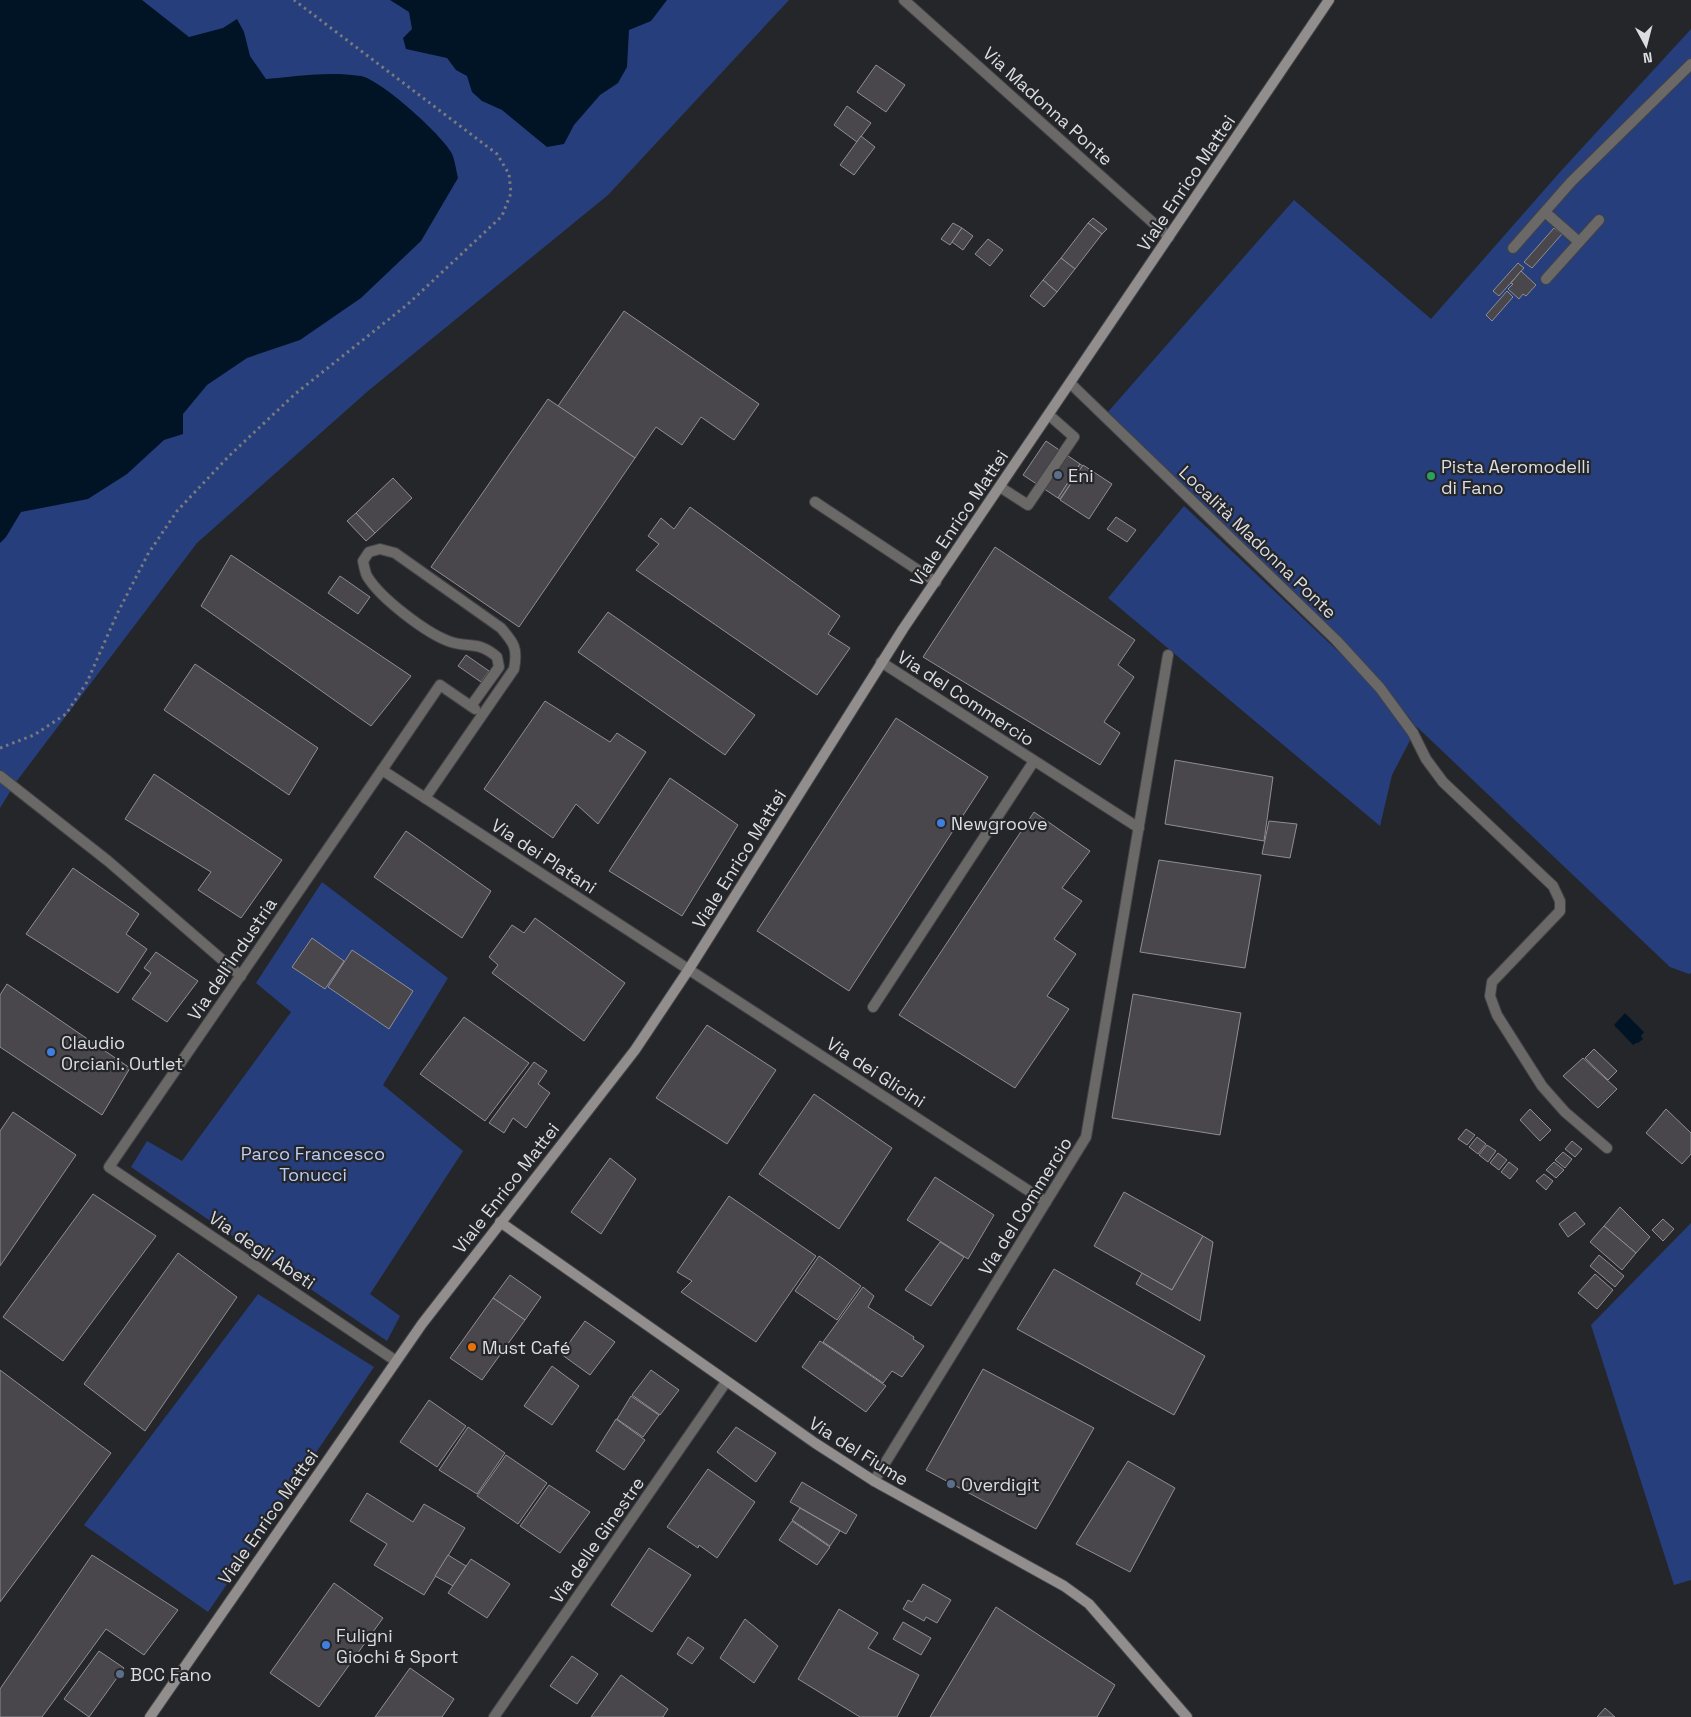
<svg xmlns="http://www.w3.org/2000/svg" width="1691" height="1717" font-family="'Space Grotesk',sans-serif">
  <rect width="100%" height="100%" fill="#25262a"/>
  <g fill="#273e7c">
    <polygon points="0,0 789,0 608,195 368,391 197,543 16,782 0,808"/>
    <polygon points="1691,29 1691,973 1689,974 1670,967 1417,727 1392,775 1380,826 1108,598 1184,506 1413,722 1383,686 1107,413 1294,200 1431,319 1560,172"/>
    <polygon points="322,882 448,978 383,1085 463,1151 370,1294 400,1316 387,1341 131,1167 147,1141 182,1161 291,1012 256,983"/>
    <polygon points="1691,1223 1691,1580 1674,1585 1591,1325"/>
    <polygon points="258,1294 374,1367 208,1612 84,1525"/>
  </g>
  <g fill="#001426">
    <path d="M 0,0 L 142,0 L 189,37 L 223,28 L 237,19 L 244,32 L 250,56 L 266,79 C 298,76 329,71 361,76 C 381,80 441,134 451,152 C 455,159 456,170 458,178 L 421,241 L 361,298 L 300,340 L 247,358 L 207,385 L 183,414 L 183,434 L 164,440 L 127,474 L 88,499 L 21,512 L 6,537 L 0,543 Z"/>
    <polygon points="390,0 667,0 651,21 629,30 627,67 618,83 600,95 574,125 564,144 547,147 502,110 482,101 472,92 467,76 456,70 447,58 406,49 403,38 412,29 409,12"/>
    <polygon points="1625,1013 1644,1032 1641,1036 1643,1039 1638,1043 1636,1043 1633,1045 1614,1025"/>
  </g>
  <g fill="#49474c" stroke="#8f8e92">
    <polygon points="876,65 905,85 886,112 857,92"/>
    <polygon points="847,106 871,123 857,142 834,125"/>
    <polygon points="861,136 875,147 854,175 840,165"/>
    <polygon points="1093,218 1107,229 1102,234 1088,223"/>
    <polygon points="953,223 962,228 950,245 941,239"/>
    <polygon points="1088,223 1102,234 1075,269 1061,258"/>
    <polygon points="962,228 973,236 963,250 952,242"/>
    <polygon points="1554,228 1562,234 1532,268 1524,262"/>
    <polygon points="988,239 1003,250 990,266 975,254"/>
    <polygon points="1061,258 1075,269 1057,292 1043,280"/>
    <polygon points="1518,263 1524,268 1499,296 1493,291"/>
    <polygon points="1521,271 1536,285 1526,296 1523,294 1519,299 1508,289 1513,284 1511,283"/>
    <polygon points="1043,280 1057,292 1044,307 1030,296"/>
    <polygon points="1507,291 1513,297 1492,321 1486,315"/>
    <polygon points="624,311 759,404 734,440 701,417 682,445 656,427 635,458 558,406"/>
    <polygon points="548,399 635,458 519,627 431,567"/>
    <polygon points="1046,441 1080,464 1058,498 1023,475"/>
    <polygon points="1080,464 1083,466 1060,499 1058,498"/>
    <polygon points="1083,465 1112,484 1089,519 1060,500"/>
    <polygon points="393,478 412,498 375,533 356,513"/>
    <polygon points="690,507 840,616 828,634 850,648 817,695 636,570 659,544 648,536 661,518 674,529"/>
    <polygon points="356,513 375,533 366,541 347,521"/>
    <polygon points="1116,517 1136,530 1127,542 1107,529"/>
    <polygon points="995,547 1135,640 1118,665 1134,677 1104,722 1120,733 1100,765 923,657"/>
    <polygon points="231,555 411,676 371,726 201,606"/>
    <polygon points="340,576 370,597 358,614 328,593"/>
    <polygon points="608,612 755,715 725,755 578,652"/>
    <polygon points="466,655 489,671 481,682 458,666"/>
    <polygon points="195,664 318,748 289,795 164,710"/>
    <polygon points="545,701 610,742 617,733 646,752 598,824 576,804 553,838 484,789"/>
    <polygon points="896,718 988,777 849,991 757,931"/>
    <polygon points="1175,760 1273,777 1264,841 1165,824"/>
    <polygon points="154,774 282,860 241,918 198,890 211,872 125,819"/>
    <polygon points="670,778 738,825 682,916 609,871"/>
    <polygon points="1034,812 1090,851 1062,888 1082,901 1054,939 1076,954 1047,996 1069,1009 1015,1088 899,1015"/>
    <polygon points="1269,821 1297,824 1290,858 1262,854"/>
    <polygon points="406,831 491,891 462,938 374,877"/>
    <polygon points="1159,860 1261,875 1245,968 1140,952"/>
    <polygon points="73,868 139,914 126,934 147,949 118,993 26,934"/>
    <polygon points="535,918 625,983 584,1041 492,973 498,965 489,957 512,925 524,933"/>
    <polygon points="312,938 344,961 325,989 292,967"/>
    <polygon points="352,950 413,991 389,1029 328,987"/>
    <polygon points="156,952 198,981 167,1022 132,999 151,973 144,968"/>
    <polygon points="7,984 130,1068 102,1115 0,1047 0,995"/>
    <polygon points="1133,994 1241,1013 1220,1135 1112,1118"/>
    <polygon points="464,1017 529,1063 485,1121 420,1074"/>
    <polygon points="707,1025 776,1070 727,1144 656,1098"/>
    <polygon points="1594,1049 1617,1071 1608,1080 1585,1058"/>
    <polygon points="1583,1058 1617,1089 1598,1108 1563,1076"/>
    <polygon points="534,1062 547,1071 538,1084 550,1093 526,1128 513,1118 504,1133 489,1123"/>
    <polygon points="814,1094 892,1148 839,1229 759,1174"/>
    <polygon points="1530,1109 1551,1130 1540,1141 1520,1120"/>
    <polygon points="1666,1109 1691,1133 1691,1154 1682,1164 1646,1133"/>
    <polygon points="13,1112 76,1155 0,1266 0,1131"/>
    <polygon points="1466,1129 1475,1135 1467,1145 1458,1139"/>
    <polygon points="1477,1137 1486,1144 1478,1154 1469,1147"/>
    <polygon points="1572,1141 1582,1149 1575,1157 1565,1149"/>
    <polygon points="1487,1145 1496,1151 1488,1162 1479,1155"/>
    <polygon points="1563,1152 1572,1159 1565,1168 1555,1160"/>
    <polygon points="1498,1153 1507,1160 1499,1170 1490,1163"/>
    <polygon points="610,1158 636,1179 601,1234 571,1212"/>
    <polygon points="1509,1162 1518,1169 1510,1179 1501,1172"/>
    <polygon points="1554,1162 1564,1170 1556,1178 1546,1170"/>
    <polygon points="1544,1174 1553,1181 1546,1190 1536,1181"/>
    <polygon points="935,1177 994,1215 968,1259 907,1220"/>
    <polygon points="1124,1192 1203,1236 1172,1290 1094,1246"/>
    <polygon points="93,1194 156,1236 63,1361 3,1317"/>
    <polygon points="729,1196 816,1256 756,1342 681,1292 692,1281 677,1272"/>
    <polygon points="1620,1207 1650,1237 1636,1253 1604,1226"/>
    <polygon points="1575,1212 1585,1224 1568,1237 1559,1224"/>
    <polygon points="1663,1219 1674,1229 1663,1241 1652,1230"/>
    <polygon points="1604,1226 1636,1253 1622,1270 1590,1242"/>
    <polygon points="1203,1236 1213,1242 1200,1321 1136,1284 1142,1273 1172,1290"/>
    <polygon points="940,1242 964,1257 931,1306 905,1290"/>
    <polygon points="178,1253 237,1297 145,1431 84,1384"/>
    <polygon points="1599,1255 1624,1276 1615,1287 1590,1266"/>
    <polygon points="819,1256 861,1286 837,1320 795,1291"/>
    <polygon points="1054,1269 1205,1356 1174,1415 1017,1329"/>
    <polygon points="1595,1274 1613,1290 1597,1309 1578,1293"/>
    <polygon points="510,1275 541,1297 525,1320 493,1298"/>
    <polygon points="863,1287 874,1296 868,1307 914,1337 913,1339 924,1346 902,1377 892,1371 883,1383 823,1342"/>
    <polygon points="493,1298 525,1320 482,1380 450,1358"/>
    <polygon points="585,1321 615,1342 590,1375 561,1354"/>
    <polygon points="820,1341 886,1386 866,1412 802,1367"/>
    <polygon points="552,1366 579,1386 552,1425 524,1406"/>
    <polygon points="983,1369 1094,1428 1036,1529 926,1470"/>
    <polygon points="0,1370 111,1453 0,1602"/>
    <polygon points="651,1370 679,1390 660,1415 632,1395"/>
    <polygon points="631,1396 659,1415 643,1437 617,1419"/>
    <polygon points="429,1400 466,1426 437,1467 400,1442"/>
    <polygon points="616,1419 645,1440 624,1470 596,1451"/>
    <polygon points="468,1427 505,1453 477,1494 439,1470"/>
    <polygon points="736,1427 776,1453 756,1482 717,1452"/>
    <polygon points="506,1455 547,1483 518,1524 477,1496"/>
    <polygon points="1128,1461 1175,1488 1130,1572 1076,1544"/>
    <polygon points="708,1469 755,1502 717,1558 699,1545 698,1548 667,1527"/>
    <polygon points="802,1482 857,1515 846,1534 790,1502"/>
    <polygon points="549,1485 590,1512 560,1553 520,1526"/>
    <polygon points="367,1493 413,1522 424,1504 465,1528 424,1595 374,1565 387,1544 350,1521"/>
    <polygon points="800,1508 840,1531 830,1546 792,1520"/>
    <polygon points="792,1521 830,1547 817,1565 779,1540"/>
    <polygon points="649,1548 691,1575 652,1632 611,1605"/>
    <polygon points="92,1555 178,1610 144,1655 106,1629 42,1717 0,1717 0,1689"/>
    <polygon points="448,1555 466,1566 453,1586 435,1576"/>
    <polygon points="471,1559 510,1584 487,1618 448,1593"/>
    <polygon points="334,1583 383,1618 319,1707 270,1673"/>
    <polygon points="923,1584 951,1600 937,1623 926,1617 924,1621 903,1609 908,1600 912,1602"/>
    <polygon points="996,1607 1115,1685 1097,1717 930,1717"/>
    <polygon points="839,1609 878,1633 868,1648 919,1675 897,1717 860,1717 798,1679"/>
    <polygon points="745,1619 778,1646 754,1683 720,1658"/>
    <polygon points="903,1622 931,1638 921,1655 893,1639"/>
    <polygon points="688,1637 704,1648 692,1664 677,1654"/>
    <polygon points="99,1651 124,1668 89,1717 64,1699"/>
    <polygon points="572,1656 598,1674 577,1704 550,1686"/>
    <polygon points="410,1668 454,1699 442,1717 375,1717"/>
    <polygon points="621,1675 668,1709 663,1717 591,1717"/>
    <polygon points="1605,1708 1615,1717 1597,1717"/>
  </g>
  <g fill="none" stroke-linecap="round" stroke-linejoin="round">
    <g stroke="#424347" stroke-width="12">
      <g id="lane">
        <polyline points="1545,212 1579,242"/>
        <polyline points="1513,248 1571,182 1691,64"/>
        <polyline points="1546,279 1599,220"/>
        <polyline points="1000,487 1028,505 1074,437 1049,415"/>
        <polyline points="815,502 936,582"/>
        <polyline points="1413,733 1426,759 1443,782 1553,886 1560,901 1560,911 1492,982 1490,996 1497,1015 1542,1086 1565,1112 1607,1148"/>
        <polyline points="382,770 440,685 475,709"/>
        <polyline points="0,776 108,861 241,976"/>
        <path d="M 425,798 L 514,669 C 518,648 514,643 501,628 L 395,553 L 380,549 L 369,552 L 363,561 C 364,566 365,572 367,576 C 380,598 427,634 451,642 C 470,648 479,641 497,657 L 499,667 L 471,706"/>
      </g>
    </g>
    <g stroke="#424347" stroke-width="12">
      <g id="street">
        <polyline points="904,0 1169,237"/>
        <polyline points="1070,383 1336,640 1380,688 1413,733"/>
        <polyline points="881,662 1139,828"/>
        <polyline points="873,1007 1034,761"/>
        <polyline points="396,1361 109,1167 382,770 1046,1202"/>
        <polyline points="874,1481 1086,1137 1168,655"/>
        <polyline points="494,1717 726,1382"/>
      </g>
    </g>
    <g stroke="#424347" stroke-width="12">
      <g id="secondary">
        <polyline points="500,1222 815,1443 874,1481 1064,1586 1089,1604 1187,1717"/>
        <polyline points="150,1717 422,1324 635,1050 689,969 903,629 1329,0"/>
      </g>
    </g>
    <polyline stroke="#797a7d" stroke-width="3" stroke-dasharray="2.5 4" stroke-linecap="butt" points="0,748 34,735 66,714 87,682 117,614 148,554 177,511 229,456 295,394 408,304 502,216 511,193 509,174 497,154 294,0"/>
    <use href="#lane" stroke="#6b6868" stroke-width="10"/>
    <use href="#street" stroke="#6b6868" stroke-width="10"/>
    <use href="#secondary" stroke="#918e8d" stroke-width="10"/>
  </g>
  <g fill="#5c6f8a" stroke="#25262a" stroke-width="2">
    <circle cx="1058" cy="475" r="5"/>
    <circle cx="951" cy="1484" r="5"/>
    <circle cx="120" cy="1674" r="5"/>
  </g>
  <circle fill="#2e9e5b" stroke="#25262a" stroke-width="2" cx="1431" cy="476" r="5"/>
  <g fill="#3f7fe0" stroke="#25262a" stroke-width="2">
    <circle cx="941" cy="823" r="5"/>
    <circle cx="51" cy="1052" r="5"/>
    <circle cx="326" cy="1645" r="5"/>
  </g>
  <circle fill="#e8710a" stroke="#25262a" stroke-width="2" cx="472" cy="1347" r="5"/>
  <g text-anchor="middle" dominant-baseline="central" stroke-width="4.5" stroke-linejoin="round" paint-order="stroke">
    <g font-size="18" fill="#dcdde0" stroke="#25262a">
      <text transform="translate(1048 106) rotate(42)">Via Madonna Ponte</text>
      <text transform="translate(1186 183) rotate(-56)">Viale Enrico Mattei</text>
      <text transform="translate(959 518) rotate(-56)">Viale Enrico Mattei</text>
      <text transform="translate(1258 542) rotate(44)">Località Madonna Ponte</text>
      <text transform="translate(966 698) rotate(33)">Via del Commercio</text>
      <text transform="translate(544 856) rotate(33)">Via dei Platani</text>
      <text transform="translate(739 859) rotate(-58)">Viale Enrico Mattei</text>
      <text transform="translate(232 959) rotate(-56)">Via dell'Industria</text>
      <text transform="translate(876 1072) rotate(33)">Via dei Glicini</text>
      <text transform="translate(506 1188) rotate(-52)">Viale Enrico Mattei</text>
      <text transform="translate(1025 1206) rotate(-58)">Via del Commercio</text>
      <text transform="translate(262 1250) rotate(34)">Via degli Abeti</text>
      <text transform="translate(859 1451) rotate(32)">Via del Fiume</text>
      <text transform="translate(268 1517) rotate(-55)">Viale Enrico Mattei</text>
      <text transform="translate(597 1540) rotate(-55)">Via delle Ginestre</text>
    </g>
    <g font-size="18" fill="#dcdde0" stroke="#25262a" text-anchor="start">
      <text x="1441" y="466">Pista Aeromodelli<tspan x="1441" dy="21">di Fano</tspan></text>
      <text x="1068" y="475">Eni</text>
      <text x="951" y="823">Newgroove</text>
      <text x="61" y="1042">Claudio<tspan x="61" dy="21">Orciani. Outlet</tspan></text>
      <text x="482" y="1347">Must Café</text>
      <text x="961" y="1484">Overdigit</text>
      <text x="336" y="1635">Fuligni<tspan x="336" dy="21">Giochi &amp; Sport</tspan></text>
      <text x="130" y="1674">BCC Fano</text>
    </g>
    <g font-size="18" fill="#bbcef7" stroke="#25262a">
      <text x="313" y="1153">Parco Francesco<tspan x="313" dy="21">Tonucci</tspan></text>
    </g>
  </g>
  <g transform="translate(1646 45) rotate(173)" stroke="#25262a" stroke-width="4" paint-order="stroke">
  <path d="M0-4L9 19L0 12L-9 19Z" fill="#dcdde0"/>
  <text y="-8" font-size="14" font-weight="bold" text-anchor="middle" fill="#dcdde0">N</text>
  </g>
</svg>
